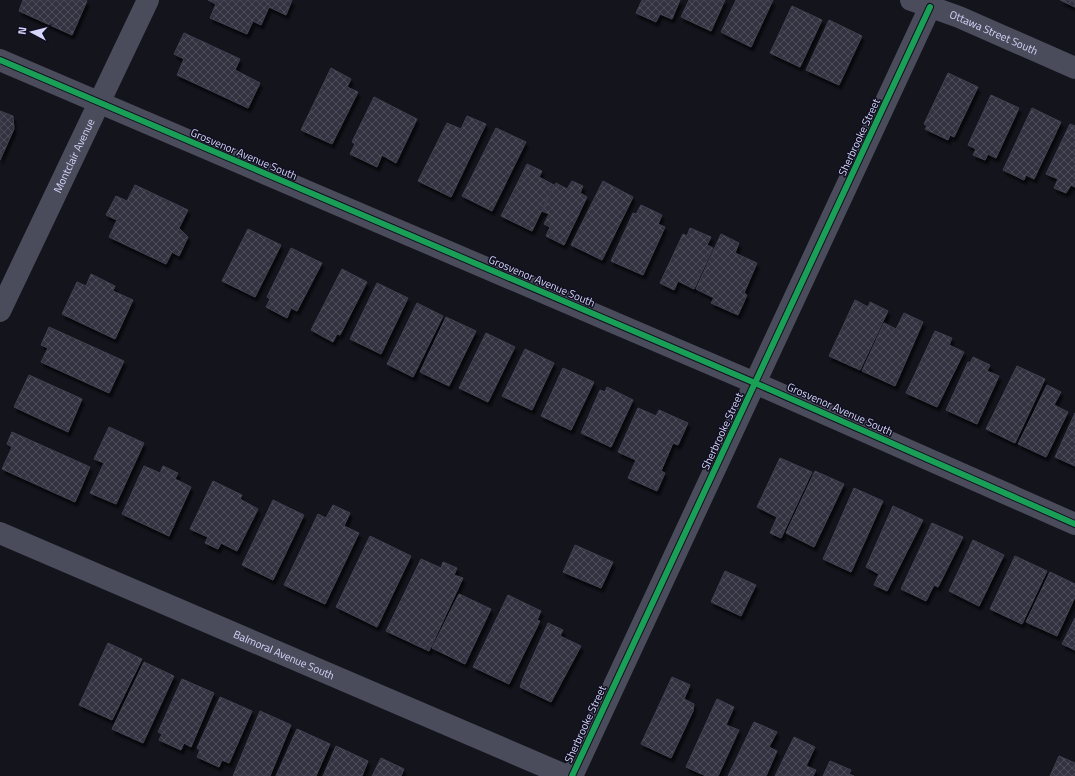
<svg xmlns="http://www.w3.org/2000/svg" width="1075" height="776" font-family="'Titillium Web',sans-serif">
  <defs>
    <pattern id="building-cross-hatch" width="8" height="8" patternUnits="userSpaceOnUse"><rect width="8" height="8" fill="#32323f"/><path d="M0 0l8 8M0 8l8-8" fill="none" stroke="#4f4f5c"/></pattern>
    <filter id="shadow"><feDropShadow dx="2.5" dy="4.5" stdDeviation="1" flood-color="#0009"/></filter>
  </defs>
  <rect width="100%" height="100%" fill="#14141d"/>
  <g fill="url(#building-cross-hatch)" stroke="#404050" filter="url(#shadow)">
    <polygon points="23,0 85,0 87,1 72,35 19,11"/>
    <polygon points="208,0 292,0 286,15 269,7 261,25 253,21 247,34 210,18 216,4"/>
    <polygon points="642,0 680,0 672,19 660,14 656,22 636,13"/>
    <polygon points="689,0 725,0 711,31 681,17"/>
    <polygon points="736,0 773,0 751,47 721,32"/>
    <polygon points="1060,0 1075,0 1075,7"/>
    <polygon points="792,6 822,20 800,67 770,53"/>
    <polygon points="829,20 862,36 839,85 806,70"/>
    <polygon points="184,33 240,59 235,70 260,83 248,108 177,75 184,59 174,54"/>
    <polygon points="331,68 351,79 347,87 358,92 332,144 301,130"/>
    <polygon points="948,73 978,87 954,137 950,135 948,140 925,129 927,126 924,124"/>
    <polygon points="991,95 1019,108 996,158 988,154 985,160 973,155 976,149 968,145"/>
    <polygon points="374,97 417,119 396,163 382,155 377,167 350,154 355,144 352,142"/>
    <polygon points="1032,108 1061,122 1034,179 1026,175 1024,180 1003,170"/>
    <polygon points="0,111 13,116 14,129 0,160"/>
    <polygon points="467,116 486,124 451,197 418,181 447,123 461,129"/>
    <polygon points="1070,124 1075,126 1075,187 1071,185 1066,193 1054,188 1058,179 1046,174"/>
    <polygon points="496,128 526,142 492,211 462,196"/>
    <polygon points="527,164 542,171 539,177 554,185 532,231 501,216"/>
    <polygon points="572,181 583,186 580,193 587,197 564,245 546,236 550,227 544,224 549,214 542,211 556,183 567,189"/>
    <polygon points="603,181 633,197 602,260 571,245"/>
    <polygon points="135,185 188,210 179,228 188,237 179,256 172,252 166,264 109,237 117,220 106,215 116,196 127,201"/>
    <polygon points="641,205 662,215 658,224 665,227 643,275 611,261 633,213 636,214"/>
    <polygon points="690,228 711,237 707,245 713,248 694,289 678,281 674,290 660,283 683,234 687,236"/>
    <polygon points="248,229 281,245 255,297 222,281"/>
    <polygon points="721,234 739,243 735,253 757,263 744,293 747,295 738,315 711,303 714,298 696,289"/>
    <polygon points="291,248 322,263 297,311 291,308 287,318 266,307 270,299 267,297"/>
    <polygon points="342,269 367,282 340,335 337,334 333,342 311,330"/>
    <polygon points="91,274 115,286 113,291 133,300 115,339 62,314 77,282 86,286"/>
    <polygon points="377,283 408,298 381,354 350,339"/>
    <polygon points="855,300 868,307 870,302 888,311 860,370 829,356"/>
    <polygon points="417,303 443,316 413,377 387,364"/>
    <polygon points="904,313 923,322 895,386 862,371 884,323 896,329"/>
    <polygon points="446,317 476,331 449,386 420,372"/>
    <polygon points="49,327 124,361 109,393 41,362 48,348 41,345"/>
    <polygon points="935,331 952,338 949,345 964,352 937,407 906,393"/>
    <polygon points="486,333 515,347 488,402 459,388"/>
    <polygon points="525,349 554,363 532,410 502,396"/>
    <polygon points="973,357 990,365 987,371 999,376 977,424 946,410 968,362 970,363"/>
    <polygon points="1017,366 1045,379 1015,443 986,429"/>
    <polygon points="563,368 594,382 571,430 541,416"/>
    <polygon points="29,375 82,399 68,432 14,407"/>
    <polygon points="1047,385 1061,392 1054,405 1068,412 1046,457 1018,444"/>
    <polygon points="607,387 633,400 611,447 581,433 600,390 605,392"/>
    <polygon points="638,408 656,416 659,410 688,423 678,445 673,443 661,471 665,473 657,491 628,478 636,460 618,452"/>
    <polygon points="1075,413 1075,466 1055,457"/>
    <polygon points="109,427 144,443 116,504 90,493 104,463 94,459"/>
    <polygon points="12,432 90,467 75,502 2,469 12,447 7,444"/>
    <polygon points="780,458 812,472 781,538 770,533 777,517 757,507"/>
    <polygon points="144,466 160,473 163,466 178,473 175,479 191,487 169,536 122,514"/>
    <polygon points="815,471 844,484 814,547 786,533"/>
    <polygon points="213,481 242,495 240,499 258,509 237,551 221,543 218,549 205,543 208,537 190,529"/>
    <polygon points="854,488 883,501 851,572 823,559"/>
    <polygon points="273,500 304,515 273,580 242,565"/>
    <polygon points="333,505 350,513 344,526 359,533 325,604 284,585 318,514 326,518"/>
    <polygon points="893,506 923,520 887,591 874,585 879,574 866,567"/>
    <polygon points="932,523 963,537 938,587 934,585 926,601 901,589"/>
    <polygon points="370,536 411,556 377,627 336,607"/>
    <polygon points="973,540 1004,555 979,606 949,591"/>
    <polygon points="575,545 613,562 601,588 563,572"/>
    <polygon points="1015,556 1047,571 1022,624 990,609"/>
    <polygon points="421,559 441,568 443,562 457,568 454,575 463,578 429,651 386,631"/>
    <polygon points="725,571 756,585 741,616 711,602"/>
    <polygon points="1050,572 1075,584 1075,597 1057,636 1026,622"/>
    <polygon points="459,594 491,609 465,664 432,648"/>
    <polygon points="508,595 541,611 537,620 540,621 509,684 473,667"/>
    <polygon points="1075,618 1075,650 1062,644"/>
    <polygon points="548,623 563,630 560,636 581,646 551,702 520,687 523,678"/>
    <polygon points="108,643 142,659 112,720 79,705"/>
    <polygon points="144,662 174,676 143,743 112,729"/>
    <polygon points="672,677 690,685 684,699 694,704 693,711 671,758 641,744"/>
    <polygon points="182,679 214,693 191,747 184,743 181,750 159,740 162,734 158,732"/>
    <polygon points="220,697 252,711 229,763 222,760 219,767 197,757 200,750 197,748"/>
    <polygon points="717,699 734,707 726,725 739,730 718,776 706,776 686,767"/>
    <polygon points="260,711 291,725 270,776 233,776"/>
    <polygon points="754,722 777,732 769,747 777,751 766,776 728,776"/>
    <polygon points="297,729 330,744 316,776 276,776"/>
    <polygon points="794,737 815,747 806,766 816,770 813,776 775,776"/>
    <polygon points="336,746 368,761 362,776 323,776"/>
    <polygon points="1059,756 1075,763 1075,776 1050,776"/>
    <polygon points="381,758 404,769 401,776 372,776"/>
    <polygon points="830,761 851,770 849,774 854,776 823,776"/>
  </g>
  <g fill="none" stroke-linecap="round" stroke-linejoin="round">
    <g stroke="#4a4c5c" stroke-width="22">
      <polyline points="0,60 755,383 1075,524"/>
      <path id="s1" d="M 0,311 L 148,0"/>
      <path id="s2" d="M 0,533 L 567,776"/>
      <polyline points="572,776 930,7"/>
    </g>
    <path stroke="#4a4c5c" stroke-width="22" id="s3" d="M 911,0 L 959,17 L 1075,68"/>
    <g stroke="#111021" stroke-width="8">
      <g id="cycleway">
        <polyline points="0,60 755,383 1075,524"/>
        <polyline points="572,776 930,7"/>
      </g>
    </g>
    <use href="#cycleway" stroke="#1a9f57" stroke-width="6"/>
  </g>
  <g text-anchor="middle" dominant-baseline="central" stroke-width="3" stroke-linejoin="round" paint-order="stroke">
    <g font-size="11" fill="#d5d6fa" stroke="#111021">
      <text stroke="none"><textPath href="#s3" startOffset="89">Ottawa Street South</textPath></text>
      <text transform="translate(859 137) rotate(-65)">Sherbrooke Street</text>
      <text transform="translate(244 154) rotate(23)">Grosvenor Avenue South</text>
      <text stroke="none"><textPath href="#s1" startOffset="172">Montclair Avenue</textPath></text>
      <text transform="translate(542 281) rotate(23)">Grosvenor Avenue South</text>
      <text transform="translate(840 409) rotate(24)">Grosvenor Avenue South</text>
      <text transform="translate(722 431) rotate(-65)">Sherbrooke Street</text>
      <text stroke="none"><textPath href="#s2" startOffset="309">Balmoral Avenue South</textPath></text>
      <text transform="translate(585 724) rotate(-65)">Sherbrooke Street</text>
    </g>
  </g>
  <g transform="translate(32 32) rotate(277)" stroke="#111021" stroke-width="3" paint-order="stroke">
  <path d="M0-3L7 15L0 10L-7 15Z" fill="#d5d6fa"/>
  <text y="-6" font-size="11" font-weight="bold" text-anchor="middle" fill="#d5d6fa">N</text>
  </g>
</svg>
